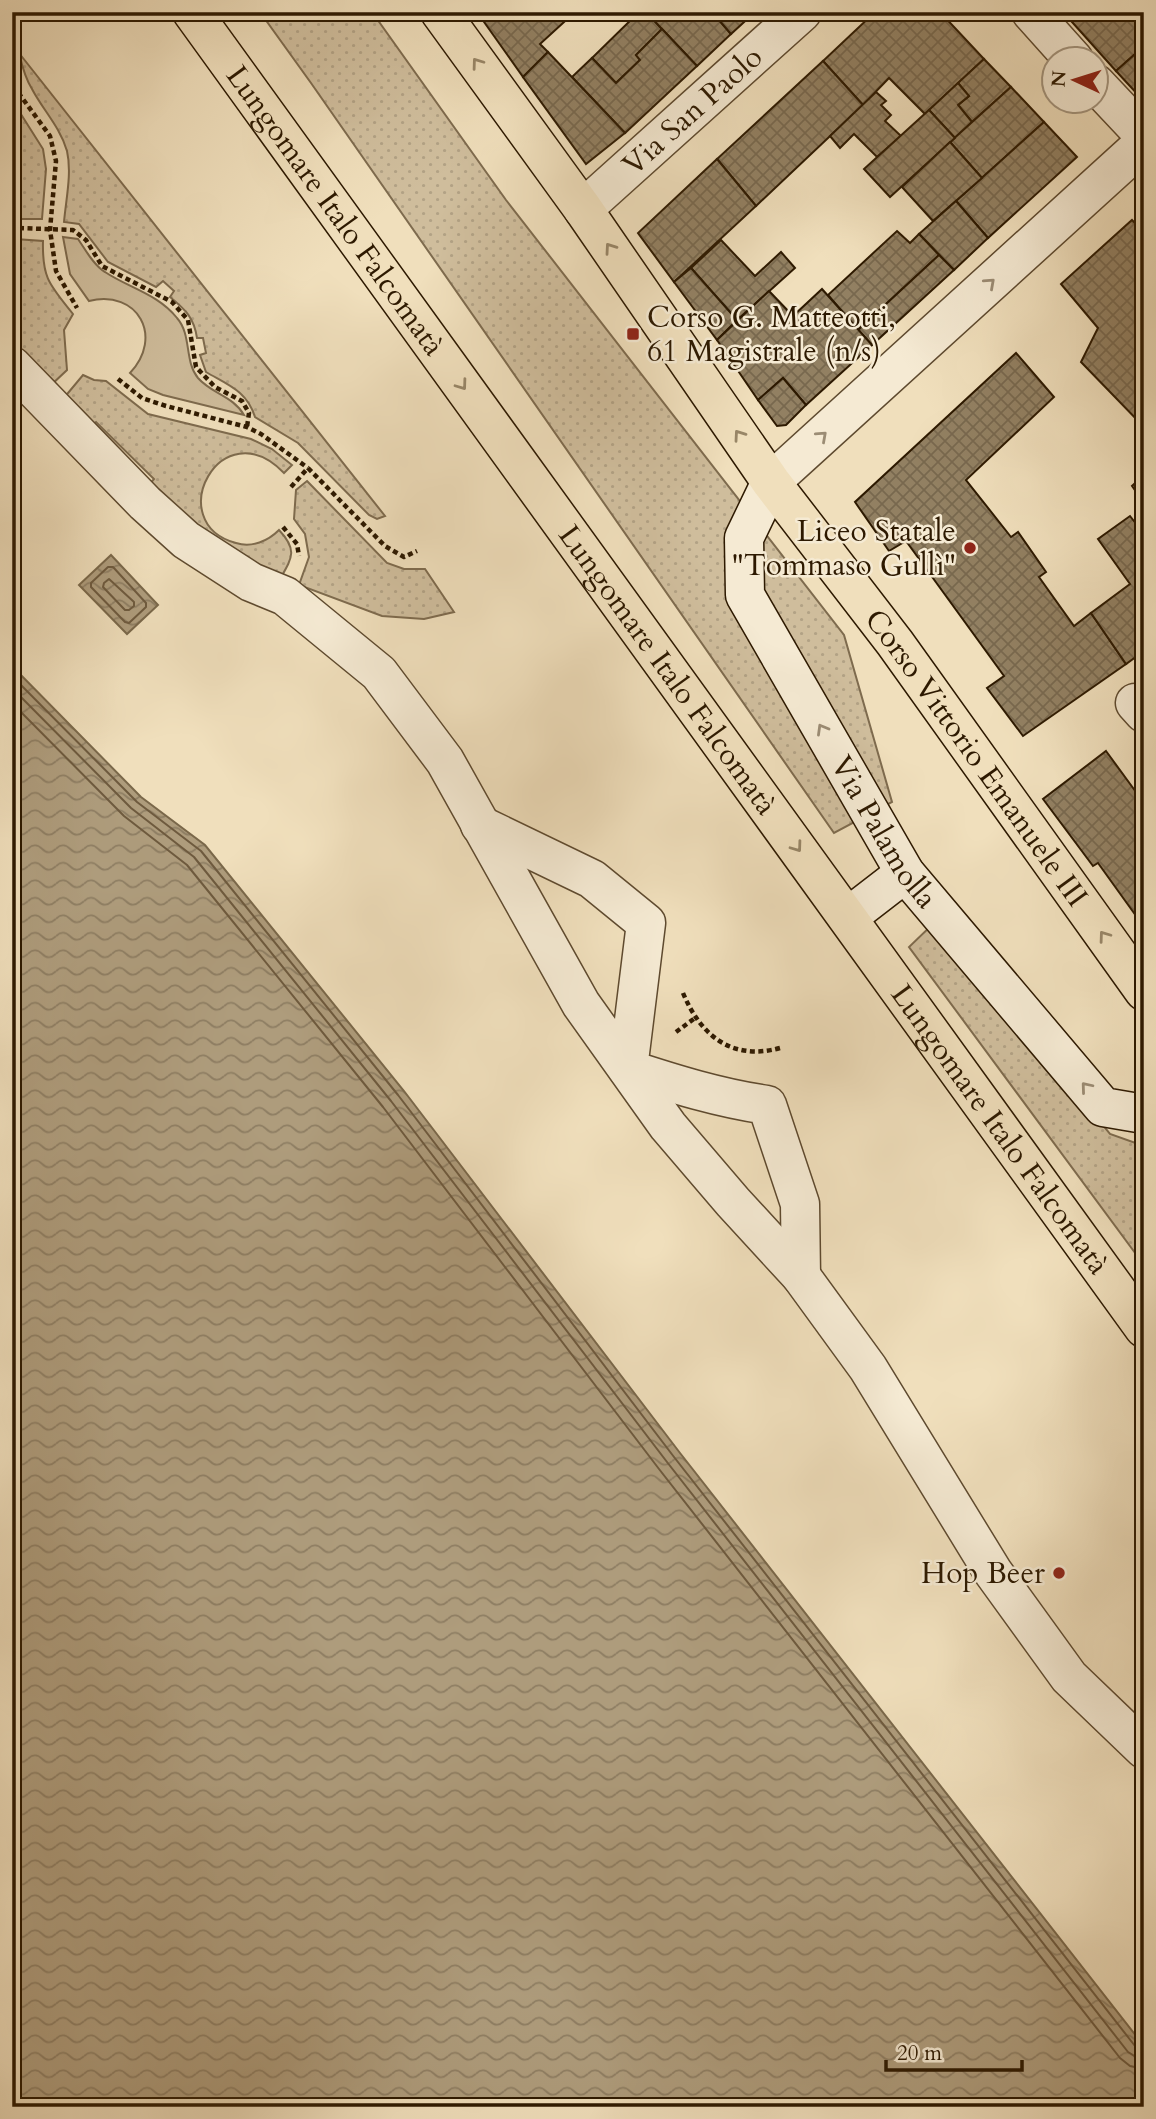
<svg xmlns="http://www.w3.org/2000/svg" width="1156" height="2119" font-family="Cardo,serif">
  <defs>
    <pattern id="garden-dots" width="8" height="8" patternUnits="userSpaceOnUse" patternTransform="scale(1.75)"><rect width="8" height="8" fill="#cfbd9c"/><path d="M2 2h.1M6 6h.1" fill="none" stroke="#b2a285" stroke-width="1.8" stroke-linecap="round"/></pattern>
    <pattern id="water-waves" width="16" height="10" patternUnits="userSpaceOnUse" patternTransform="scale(1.75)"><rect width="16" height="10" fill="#ae9c7c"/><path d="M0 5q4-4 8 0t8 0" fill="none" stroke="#8e7e63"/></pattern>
    <pattern id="building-cross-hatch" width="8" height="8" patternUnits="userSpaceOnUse" patternTransform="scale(1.75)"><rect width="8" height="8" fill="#928062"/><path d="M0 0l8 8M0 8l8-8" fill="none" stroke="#78684e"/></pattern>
  </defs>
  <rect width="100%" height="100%" fill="#f0dfbc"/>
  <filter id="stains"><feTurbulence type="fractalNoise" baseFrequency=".00286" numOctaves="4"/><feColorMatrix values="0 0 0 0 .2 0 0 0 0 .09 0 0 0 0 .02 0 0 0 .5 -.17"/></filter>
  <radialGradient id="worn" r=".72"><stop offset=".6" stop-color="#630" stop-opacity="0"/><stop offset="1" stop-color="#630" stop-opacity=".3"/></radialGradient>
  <path fill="#cfbd9c" stroke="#7e6b4e" stroke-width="2" d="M 63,237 L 78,239 C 85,249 94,266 105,272 C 129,288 158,294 177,318 C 192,335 184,361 198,378 C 212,394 233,396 244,415 L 163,395 L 148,389 L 130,373 C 164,337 138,289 89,301 L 70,274 Z"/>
  <g fill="url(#garden-dots)" stroke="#7e6b4e" stroke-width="2">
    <polygon points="260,12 372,12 506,200 844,635 892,802 834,833 311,83"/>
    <path d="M 19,53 L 385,516 L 377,519 L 369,515 L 298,443 L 255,417 C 247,391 228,385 206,372 L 200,355 L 206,353 L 203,338 L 197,338 C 194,318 186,310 170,297 L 174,291 L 163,281 L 156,287 L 108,262 L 79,224 L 64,222 C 66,199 72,173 67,151 C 60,127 43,110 32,89 C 25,78 22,66 19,53 Z"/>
    <polygon points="12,100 43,149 46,169 42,219 19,219 16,200 12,194"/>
    <path d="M 15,239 L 43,241 C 42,279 50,285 73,314 L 64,330 L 67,370 L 50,386 L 13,349 L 17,340 L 12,335 L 12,242 Z"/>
    <path d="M 83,375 L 94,380 L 106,381 L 148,414 L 251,439 L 272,449 L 292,465 L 284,473 C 221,408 161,523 236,543 C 252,548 268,541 279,530 C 298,550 292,558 280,579 L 188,528 L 148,486 L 154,479 L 96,422 L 90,427 L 63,399 Z"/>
    <polygon points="307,481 387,563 404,569 425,569 454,612 424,619 382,616 299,585 309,557 305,534 294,519 296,490"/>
    <polygon points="936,921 1110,1134 1144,1146 1144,1265 909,947"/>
  </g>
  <g fill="url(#water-waves)" stroke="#7a684a" stroke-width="2">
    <polygon points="111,555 158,605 127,634 79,585"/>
    <polygon points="12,666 141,797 205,845 404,1091 680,1453 1144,2046 1144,2107 12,2107"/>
  </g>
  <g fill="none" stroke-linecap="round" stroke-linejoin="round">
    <g stroke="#6e5a3e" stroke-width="2">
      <polygon points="108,567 113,567 146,603 146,607 129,623 125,622 91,587 91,583"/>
      <polygon points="109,579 134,602 134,606 129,610 125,610 103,587 104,583"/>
      <polyline points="12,676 137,802 201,851 398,1095 674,1457 1135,2046 1144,2049"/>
      <polyline points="12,688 131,808 194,857 391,1101 667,1462 1128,2052 1136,2057 1144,2058"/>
      <polyline points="12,703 124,816 187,865 383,1107 659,1469 1120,2058 1130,2066 1144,2069"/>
    </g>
  </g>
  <g fill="url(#building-cross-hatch)" stroke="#2d1900" stroke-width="2">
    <polygon points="477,12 575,12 540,44 548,52 523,77"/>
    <polygon points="639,12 646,12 662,29 636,55 640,60 616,83 592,58"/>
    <polygon points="646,12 712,12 731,34 697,66"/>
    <polygon points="712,12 755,12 731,34"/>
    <polygon points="875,12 940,12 984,59 925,114 889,78 863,105 823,61"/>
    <polygon points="1063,12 1136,12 1144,20 1144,46 1116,71"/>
    <polygon points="662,29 697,66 625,133 572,77 592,58 616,83 640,60 636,55"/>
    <polygon points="1144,46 1144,95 1141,98 1116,71"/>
    <polygon points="548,52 625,133 586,164 523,77"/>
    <polygon points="984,59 1011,87 972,122 958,105 969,96 958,83"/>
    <polygon points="823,61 863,105 756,206 717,159"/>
    <polygon points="958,83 969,96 958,105 972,122 955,138 929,110"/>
    <polygon points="1011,87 1044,122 982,178 950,142"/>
    <polygon points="876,92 886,101 881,105 891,115 885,121 901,136 877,157 854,134 840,148 830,136"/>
    <polygon points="929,110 955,138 890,197 864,169"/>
    <polygon points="1044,122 1077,157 988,238 956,201"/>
    <polygon points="950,142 982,178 933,221 902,187"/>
    <polygon points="717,159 756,206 674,282 638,233"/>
    <polygon points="956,201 988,238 954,270 919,234"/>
    <polygon points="1132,220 1144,232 1144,427 1081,362 1098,328 1061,284"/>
    <polygon points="897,231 910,243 919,234 939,255 858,330 828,295"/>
    <polygon points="721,240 755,276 781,252 795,268 737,320 691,268"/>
    <polygon points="939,255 954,270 872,345 858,330"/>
    <polygon points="691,268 737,320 717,340 674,282"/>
    <polygon points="822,289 872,345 806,405 783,378 758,400 717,340 769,291 793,316"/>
    <polygon points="1016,353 1054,397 966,480 1011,537 1018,532 1046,572 1039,577 1074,626 1091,613 1126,664 1023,736 987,688 1004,676 906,541 889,551 855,502"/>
    <polygon points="783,378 806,405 786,425 777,426 758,400"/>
    <polygon points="1144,475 1144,503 1132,486"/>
    <polygon points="1130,516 1144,534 1144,651 1126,664 1091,613 1130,584 1098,539"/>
    <polygon points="1106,751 1144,803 1144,927 1098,863 1093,866 1043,799"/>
  </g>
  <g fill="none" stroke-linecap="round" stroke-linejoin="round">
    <g stroke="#5e4a2f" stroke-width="41">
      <g id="street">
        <polyline points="1031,12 1074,60"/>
        <polyline points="1096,84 1144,135"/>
        <path id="s1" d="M 583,209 L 802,12"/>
        <polyline points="12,366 145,503 186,540 251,582 285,596 379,673 445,761 581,1004 668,1126 733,1202 801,1276 868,1368 993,1572 1069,1677 1144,1749"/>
        <polyline points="771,482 1144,143"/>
        <polyline points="1135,703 1144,713"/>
        <path d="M 480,825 L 592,879 L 646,923 L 628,1069 C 674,1084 719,1098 767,1105 L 800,1204 L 801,1276"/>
      </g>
    </g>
    <g stroke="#2d1900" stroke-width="41">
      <g id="secondary">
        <path id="s2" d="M 771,482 L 744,538 L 745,595 L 905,873 L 1103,1107 L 1144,1114"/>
        <polyline points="848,917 905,873"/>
      </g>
    </g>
    <g stroke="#2d1900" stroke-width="41">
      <g id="primary">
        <path id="s3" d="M 192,12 L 1144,1328"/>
        <path id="s4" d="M 440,12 L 583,209 L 771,482 L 895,643 L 1144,991"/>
      </g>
    </g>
    <g stroke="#2d1900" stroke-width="4.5" stroke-dasharray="5 3.5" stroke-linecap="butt">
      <polyline points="12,68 20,95 50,136 56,161 50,230 56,271 77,308"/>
      <polyline points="19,228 73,230 86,240 102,266 172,302 188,320 196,367 215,387 242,401 249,413 247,427"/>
      <polyline points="118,379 142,398 166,406 247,427 261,434 308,468"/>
      <polyline points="291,487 308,468 385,546 404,557 417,551"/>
      <polyline points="283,527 297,544 299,556"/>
      <path d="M 683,993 C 701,1036 732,1061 780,1048"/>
      <polyline points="676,1032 695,1018"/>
    </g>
    <use href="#street" stroke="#f5ead3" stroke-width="38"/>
    <use href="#secondary" stroke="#f5ead3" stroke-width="38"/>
    <use href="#primary" stroke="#f0dfbc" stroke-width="38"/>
  </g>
  <defs><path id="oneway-chevron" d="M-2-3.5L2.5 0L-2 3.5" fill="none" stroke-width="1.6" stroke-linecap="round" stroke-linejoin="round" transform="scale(1.75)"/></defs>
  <g stroke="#988667">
    <use href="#oneway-chevron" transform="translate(477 63) rotate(-126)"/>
    <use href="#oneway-chevron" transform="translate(610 248) rotate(-125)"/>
    <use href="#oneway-chevron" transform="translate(462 385) rotate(54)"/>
    <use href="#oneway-chevron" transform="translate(739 435) rotate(-125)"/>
    <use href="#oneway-chevron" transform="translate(797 847) rotate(54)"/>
    <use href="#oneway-chevron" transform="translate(1104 936) rotate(-126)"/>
  </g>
  <g stroke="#9b8c74">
    <use href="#oneway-chevron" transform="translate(990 283) rotate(-42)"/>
    <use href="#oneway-chevron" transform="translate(822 436) rotate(-42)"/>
    <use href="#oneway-chevron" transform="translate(822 729) rotate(-120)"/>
    <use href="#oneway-chevron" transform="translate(1086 1087) rotate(-130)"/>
  </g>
  <g fill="#8f2418" stroke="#f5ead3" stroke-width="2.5">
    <rect x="626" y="327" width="14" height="14" rx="3.5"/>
    <circle cx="970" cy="548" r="7"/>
    <circle cx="1059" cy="1573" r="7"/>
  </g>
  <g text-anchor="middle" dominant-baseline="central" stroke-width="5" stroke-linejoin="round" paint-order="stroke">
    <g font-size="30" fill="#2d1900" stroke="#f5ead3">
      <text stroke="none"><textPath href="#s1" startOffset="147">Via San Paolo</textPath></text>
      <text stroke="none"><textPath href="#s3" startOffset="245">Lungomare Italo Falcomatà</textPath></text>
      <text stroke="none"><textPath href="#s3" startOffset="812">Lungomare Italo Falcomatà</textPath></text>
      <text stroke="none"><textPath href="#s4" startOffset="919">Corso Vittorio Emanuele III</textPath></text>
      <text stroke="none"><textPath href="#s2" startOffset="394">Via Palamolla</textPath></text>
      <text stroke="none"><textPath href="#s3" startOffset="1379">Lungomare Italo Falcomatà</textPath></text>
    </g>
    <g font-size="30" fill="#2d1900" stroke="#f5ead3" text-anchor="end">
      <text x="647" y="317" text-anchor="start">Corso G. Matteotti,<tspan x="647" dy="34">61 Magistrale (n/s)</tspan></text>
      <text x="956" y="531">Liceo Statale<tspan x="956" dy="34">"Tommaso Gullì"</tspan></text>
      <text x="1045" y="1573">Hop Beer</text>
    </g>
  </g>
  <rect width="1156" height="2119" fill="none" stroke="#f0dfbc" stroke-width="42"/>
  <rect x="14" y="14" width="1128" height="2091" fill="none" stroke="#2d1900" stroke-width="3.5"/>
  <rect x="21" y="21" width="1114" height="2077" fill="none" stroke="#2d1900" stroke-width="2"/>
  <g transform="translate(1075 80) rotate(274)"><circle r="33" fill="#f5ead3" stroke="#a5967f" stroke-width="2"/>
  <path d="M0-5L12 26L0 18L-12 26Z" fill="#8f2418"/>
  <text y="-10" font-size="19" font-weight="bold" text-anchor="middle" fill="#2d1900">N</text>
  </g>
  <path d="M886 2060v10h136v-10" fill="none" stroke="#2d1900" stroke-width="3.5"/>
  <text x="897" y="2060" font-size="21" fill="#2d1900" stroke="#f5ead3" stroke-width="5" paint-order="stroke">20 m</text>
  <rect width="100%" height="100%" filter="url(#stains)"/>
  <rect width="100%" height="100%" fill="url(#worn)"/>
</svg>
